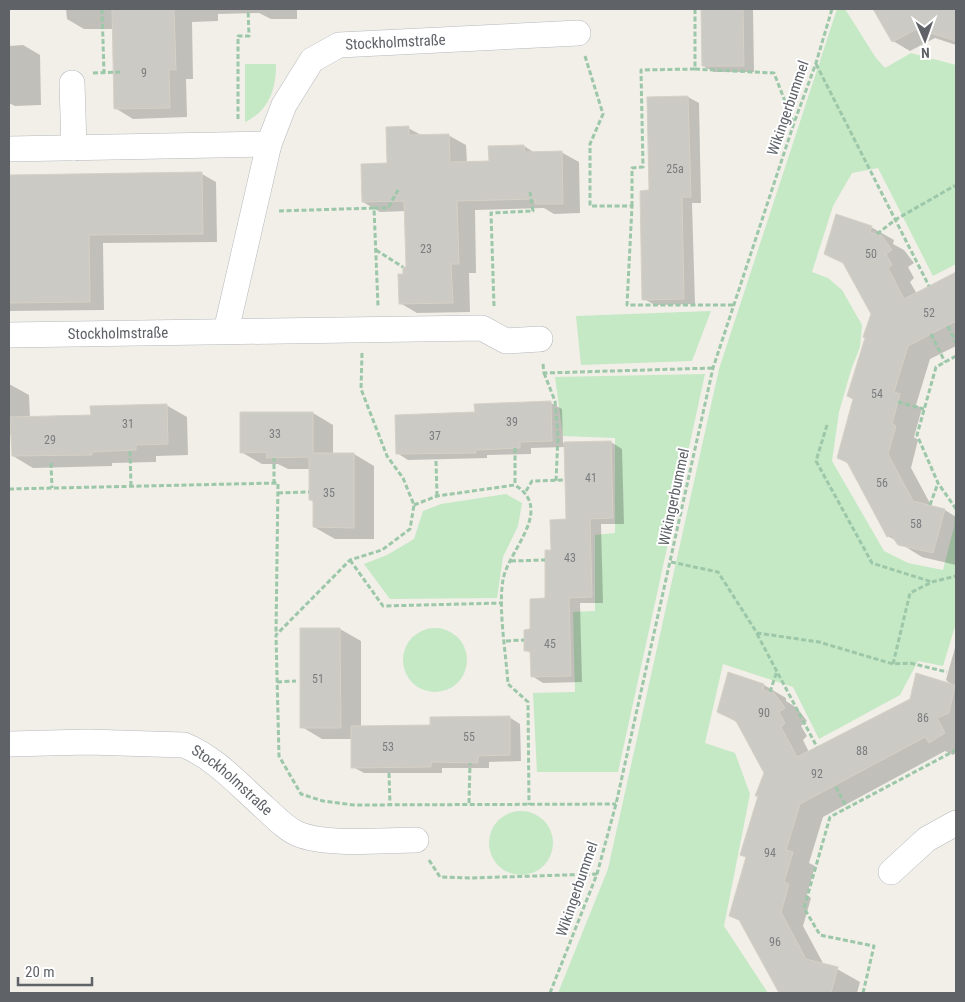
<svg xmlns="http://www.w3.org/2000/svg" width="965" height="1002" font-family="'Roboto Condensed',sans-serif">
  <rect width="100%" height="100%" fill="#f1efe8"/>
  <g fill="#c5e8c5">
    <polygon points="837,9 845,9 876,58 885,68 911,53 956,65 956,264 933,276 878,168 852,173 833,206 812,272 828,278 842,290 862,325 860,347 851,370 839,412 832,461 884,551 908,563 943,570 954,527 956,486 956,623 943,666 918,661 900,695 819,739 793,687 723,664 705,743 735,753 750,794 724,926 768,993 558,993 608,869 719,369"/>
    <path d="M 245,64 L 276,64 C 276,89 269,111 245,122 Z"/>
    <polygon points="711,311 692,361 581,365 576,316"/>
    <polygon points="705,374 618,772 537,772 533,693 575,692 573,612 595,611 595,535 615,533 615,438 563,436 555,377"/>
    <polygon points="506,494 522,503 518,526 503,557 497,598 390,599 364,564 387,555 414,539 423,511 441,504"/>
    <circle cx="435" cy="660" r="32"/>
    <circle cx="521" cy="843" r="32"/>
  </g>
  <g fill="#0003">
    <polygon points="66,9 297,9 297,19 271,19 259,13 218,14 218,21 192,22 193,79 186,79 187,117 133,119 115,108 114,29 84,29 67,19"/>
    <polygon points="702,9 753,9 754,72 714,72 703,66"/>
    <polygon points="874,9 956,9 956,45 935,38 910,51 893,41"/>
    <polygon points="23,45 40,55 41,105 15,106 9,103 9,46"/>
    <polygon points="688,97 699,103 701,203 692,203 695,304 655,305 644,299 651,191"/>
    <polygon points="408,128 423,136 448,135 466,145 467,163 490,162 524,146 535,153 561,152 579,162 580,213 554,214 544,208 475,210 476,273 469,273 470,312 417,313 400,303 404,275 408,268 406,211 380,212 363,202 388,164"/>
    <polygon points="202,174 216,182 217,242 103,243 104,310 9,311 9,176"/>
    <polygon points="871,227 894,240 893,244 904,250 914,263 908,267 914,278 910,282 917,294 956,274 956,346 930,359 916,405 922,408 914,437 918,440 911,468 932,507 945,510 956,517 956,565 922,557 888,536 849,464 838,458 854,399 873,314 846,264"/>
    <polygon points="9,384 29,395 30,418 92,416 166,405 187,417 188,455 156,456 156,462 112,463 112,466 33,468 13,456 12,434 9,434"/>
    <polygon points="551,403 562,409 563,443 611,442 622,449 624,524 601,524 603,603 580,603 582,682 543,683 532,676 531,653 525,650 546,599 552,551 567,520 565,447 531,448 531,454 487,455 487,458 408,460 397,453 476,413"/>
    <polygon points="313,413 333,425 333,454 354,454 374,466 374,539 335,539 314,527 314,502 310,500 311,469 288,469 278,464 262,464 241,452"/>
    <polygon points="340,629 361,641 361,727 432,726 509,717 520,724 521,761 489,762 489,768 442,768 442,773 364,773 353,767 352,739 322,739 302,727"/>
    <polygon points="956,644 956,753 953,755 945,751 823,817 809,863 815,866 807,895 811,898 803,926 824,965 837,969 860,982 857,993 780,993 742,922 731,915 747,857 765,772 738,723 719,711 764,685 786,698 786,701 797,708 807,721 801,726 807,736 803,740 809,752 952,685 946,680"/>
  </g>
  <g fill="#cccac5" stroke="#d6d1c6">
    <polygon points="112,9 174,9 176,70 169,69 170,108 114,109"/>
    <polygon points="701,9 743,9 744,66 702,66"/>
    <polygon points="873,9 956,9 956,41 917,29 892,42"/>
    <polygon points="688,96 691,197 682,197 684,299 642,300 640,191 649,190 647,97"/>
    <polygon points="409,126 409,135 449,134 450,162 489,161 488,146 524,145 525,152 562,151 563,204 535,204 535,199 457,201 459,264 451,264 453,303 399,304 398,274 403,274 403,267 406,267 404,201 362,202 361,164 387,163 386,127"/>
    <polygon points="202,172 203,234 89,235 90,302 9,303 9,175"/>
    <polygon points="836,214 872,226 870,232 882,236 892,250 886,254 892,265 888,268 904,299 956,272 956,321 908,346 894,392 900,394 892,424 896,426 888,454 913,501 945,509 933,553 898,545 891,535 887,537 847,462 837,458 853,399 847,396 865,338 863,337 871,314 843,263 824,254"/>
    <polygon points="551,401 552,441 520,442 520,448 476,450 476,453 396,454 395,415 475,412 474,404"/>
    <polygon points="167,404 168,444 136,445 136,450 92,452 92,455 12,456 10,417 91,415 90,406"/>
    <polygon points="240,412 313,412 313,453 354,453 354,528 313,527 313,500 309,500 309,457 266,458 267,452 240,453"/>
    <polygon points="611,441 613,518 590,519 592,597 569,598 571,676 531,677 530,651 524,651 524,630 530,629 530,599 545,598 545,550 551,550 550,520 566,519 564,442"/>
    <polygon points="300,628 340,628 341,728 300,728"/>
    <polygon points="728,672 764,684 763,690 774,693 785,708 779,712 785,723 781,727 797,757 910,699 916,673 955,685 949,713 937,718 945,733 929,743 925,737 800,804 786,850 793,852 784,882 789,884 781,912 806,959 838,967 831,993 779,993 739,920 729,916 746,857 740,855 758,796 755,796 764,773 736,721 717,712"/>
    <polygon points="510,716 510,755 478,756 478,763 431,762 431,767 351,768 351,726 430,725 430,717"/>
  </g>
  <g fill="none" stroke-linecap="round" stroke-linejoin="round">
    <g stroke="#b5b8bc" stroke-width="26">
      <g id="minor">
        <polyline points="72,83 74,148"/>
        <polyline points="9,149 269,144"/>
        <path id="s1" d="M 226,331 L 269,144 L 284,105 L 312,60 L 339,45 L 578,33"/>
        <path id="s2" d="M 9,335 L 482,328 L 506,341 L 540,339"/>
        <path id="s3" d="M 9,744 L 88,742 L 184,745 C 216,758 240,786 265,808 C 275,817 286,829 298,834 C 327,846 384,840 416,840"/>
        <polyline points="891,872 927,839 956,823"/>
      </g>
    </g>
    <g stroke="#9cc7a9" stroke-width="3" stroke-dasharray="5 2.5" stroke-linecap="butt">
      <polyline points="102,9 104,72"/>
      <polyline points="585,56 603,114 590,144 590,206 632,206 627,305 735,305"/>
      <polyline points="816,64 929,286"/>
      <polyline points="695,69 774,73 793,122"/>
      <polyline points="93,73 120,72"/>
      <polyline points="238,119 238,36 249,36 248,9"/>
      <polyline points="632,206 632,168 643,167 641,70 695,69 695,9"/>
      <polyline points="374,208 388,208 398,190"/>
      <polyline points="279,211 374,208 378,306"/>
      <polyline points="877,234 895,220 954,186 956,187"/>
      <polyline points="376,250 403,267"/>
      <polyline points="494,306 491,213 533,211 530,192"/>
      <polyline points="948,326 956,343"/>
      <polyline points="931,334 945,362"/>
      <polyline points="362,353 361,389 387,456 403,478 414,505 410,529 382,550 350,560 276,635 279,756 301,794 323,801 354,805 616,804"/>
      <polyline points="956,356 936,367 917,435 938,483 956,509"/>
      <polyline points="543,364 544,373 713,368"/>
      <polyline points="544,373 555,401 558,436 556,481"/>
      <polyline points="898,402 924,409"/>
      <polyline points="827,425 816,461 872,563 932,582"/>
      <polyline points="515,448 515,485"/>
      <polyline points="130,451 131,486"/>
      <polyline points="436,461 437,496"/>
      <polyline points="51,463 52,488"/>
      <polyline points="274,484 274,458"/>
      <polyline points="9,489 278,483 276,634"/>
      <polyline points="526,491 532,481 564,480"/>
      <polyline points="278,493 309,492"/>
      <path d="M 414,505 L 437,496 L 515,485 C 555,510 508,550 503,580 C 498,608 506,654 508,684 L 528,702 L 529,805"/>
      <polyline points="930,505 938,483"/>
      <polyline points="350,560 383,606 503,603"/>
      <polyline points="511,561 545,560"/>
      <polyline points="671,562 718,572 757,633 819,642 893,664 910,663 947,672"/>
      <polyline points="757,634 817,747"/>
      <polyline points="506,641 524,640"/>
      <polyline points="893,664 910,593 932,582 956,576"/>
      <polyline points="277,682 296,681"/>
      <polyline points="770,692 777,671"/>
      <polyline points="389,773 390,805"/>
      <polyline points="836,787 847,808"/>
      <polyline points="469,803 470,763"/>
      <polyline points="429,860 440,877 472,878 597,874"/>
      <polyline points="550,993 597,874 616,804 713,368 794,123 816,63 832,9"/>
      <polyline points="863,993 874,946 820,935 804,908 830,817 956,750"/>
    </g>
    <use href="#minor" stroke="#fff" stroke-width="25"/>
  </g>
  <g text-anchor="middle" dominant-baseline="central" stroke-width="4" stroke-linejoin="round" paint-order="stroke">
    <g font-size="12" fill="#7a7d7f">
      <text x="144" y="73">9</text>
      <text x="675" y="169">25a</text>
      <text x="426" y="249">23</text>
      <text x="871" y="254">50</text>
      <text x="929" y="313">52</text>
      <text x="877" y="394">54</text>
      <text x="512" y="422">39</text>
      <text x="128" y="424">31</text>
      <text x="275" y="434">33</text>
      <text x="435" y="436">37</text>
      <text x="50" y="440">29</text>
      <text x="591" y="478">41</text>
      <text x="882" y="483">56</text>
      <text x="329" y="493">35</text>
      <text x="916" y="524">58</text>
      <text x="570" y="558">43</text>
      <text x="550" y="644">45</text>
      <text x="318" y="679">51</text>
      <text x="764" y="713">90</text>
      <text x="923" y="718">86</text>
      <text x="469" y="737">55</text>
      <text x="388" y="747">53</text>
      <text x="862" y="751">88</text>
      <text x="817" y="774">92</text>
      <text x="770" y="853">94</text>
      <text x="775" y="942">96</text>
    </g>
    <g font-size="15" fill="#5f6368" stroke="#fff">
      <text stroke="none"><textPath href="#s1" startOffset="374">Stockholmstraße</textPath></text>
      <text transform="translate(788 108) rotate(-71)">Wikingerbummel</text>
      <text stroke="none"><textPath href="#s2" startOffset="109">Stockholmstraße</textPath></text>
      <text transform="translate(674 497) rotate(-78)">Wikingerbummel</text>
      <text stroke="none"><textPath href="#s3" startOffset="235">Stockholmstraße</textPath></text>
      <text transform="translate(577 889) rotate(-71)">Wikingerbummel</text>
    </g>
  </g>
  <rect width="965" height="1002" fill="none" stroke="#5f6368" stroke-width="20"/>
  <g transform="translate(925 40) rotate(178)" stroke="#ffffff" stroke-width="4" paint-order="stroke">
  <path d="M0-4L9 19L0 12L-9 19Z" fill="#5f6368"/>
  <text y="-8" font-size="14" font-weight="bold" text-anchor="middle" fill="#5f6368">N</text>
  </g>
  <path d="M18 977v8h74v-8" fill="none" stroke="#5f6368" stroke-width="2.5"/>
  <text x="25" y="977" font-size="15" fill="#5f6368" stroke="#ffffff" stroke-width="4" paint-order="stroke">20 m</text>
</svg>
